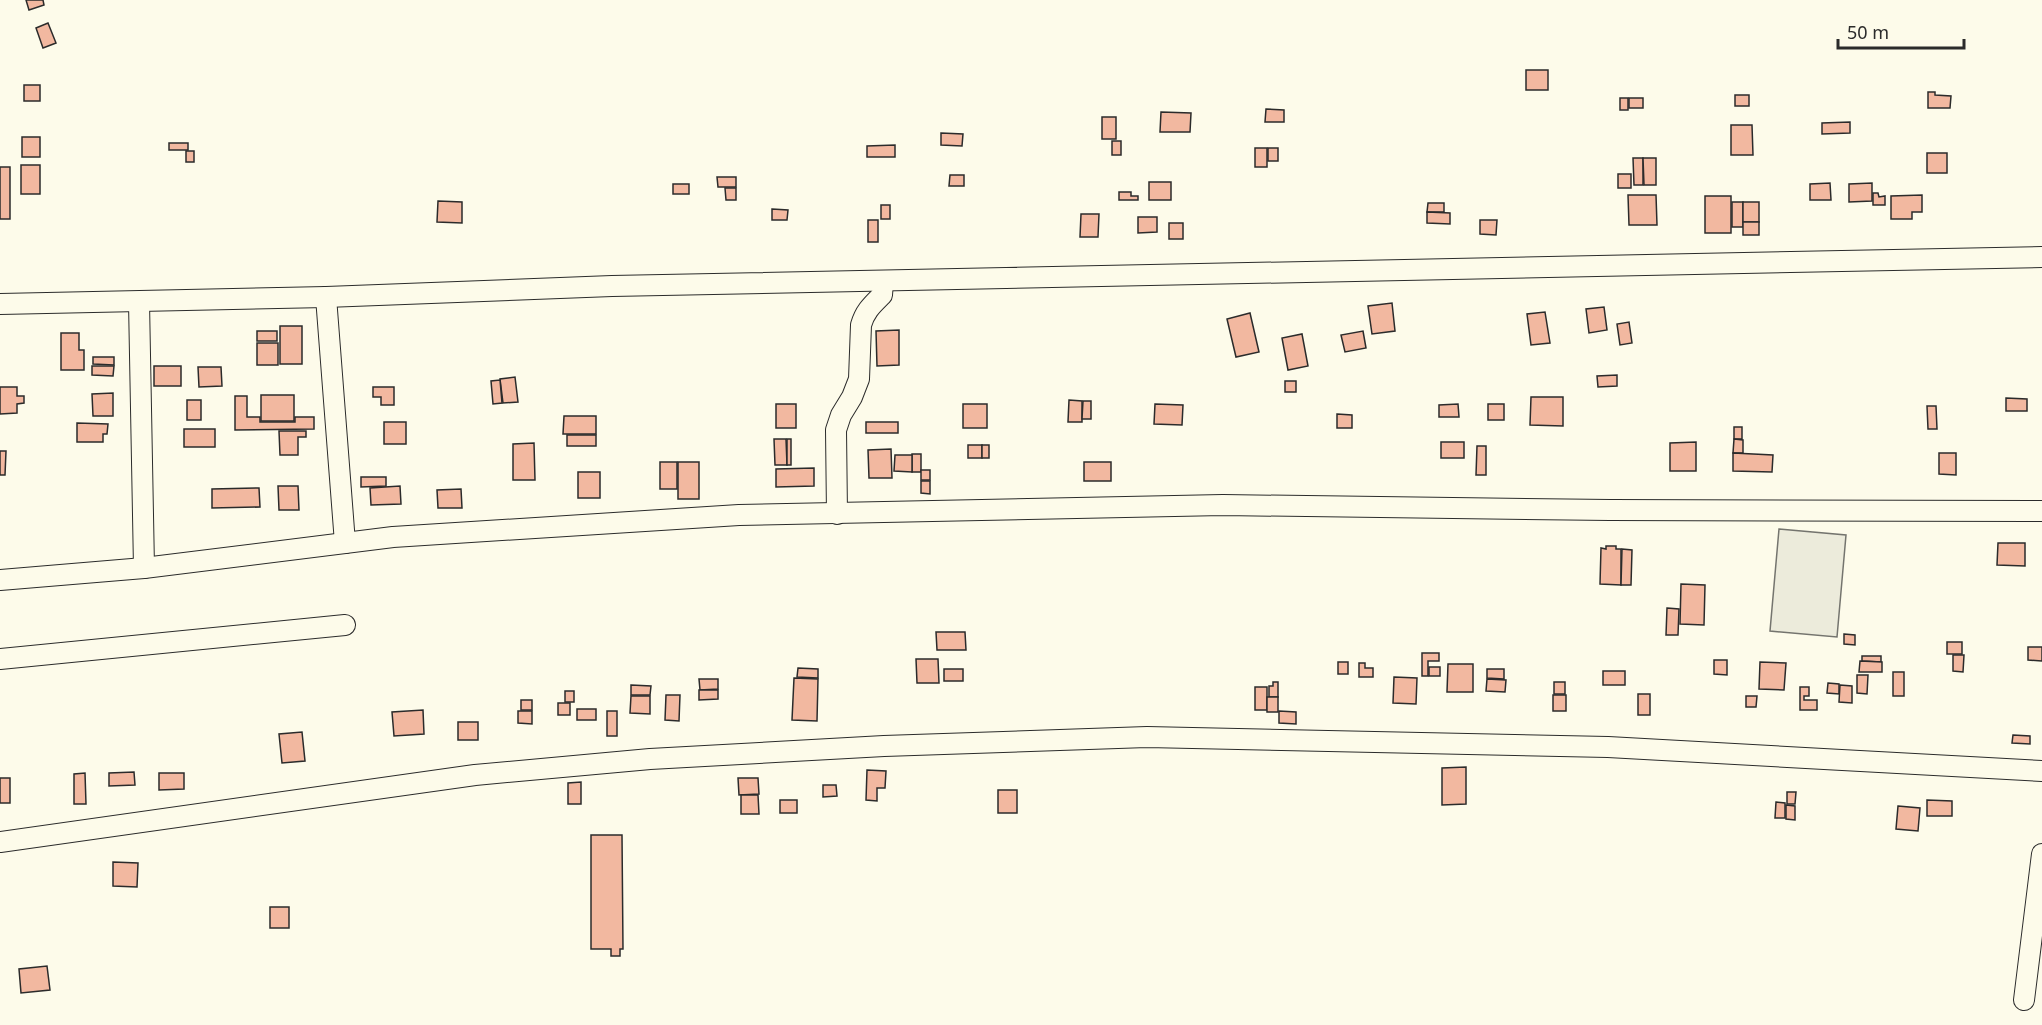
<svg xmlns="http://www.w3.org/2000/svg" width="2042" height="1025" font-family="'Noto Sans',sans-serif">
  <rect width="100%" height="100%" fill="#fdfbea"/>
  <polygon fill="#ecebdb" stroke="#74746e" stroke-width="1.5" points="1779,529 1846,535 1837,637 1770,631"/>
  <g fill="#f2b8a0" stroke="#2b2b2b" stroke-width="1.5">
    <polygon points="26,0 43,0 44,5 29,10"/>
    <polygon points="48,23 56,43 43,48 36,28"/>
    <rect x="1526" y="70" width="22" height="20"/>
    <rect x="24" y="85" width="16" height="16"/>
    <polygon points="1928,92 1935,92 1935,95 1951,96 1950,108 1928,108"/>
    <rect x="1735" y="95" width="14" height="11"/>
    <rect x="1620" y="98" width="8" height="12"/>
    <rect x="1629" y="98" width="14" height="10"/>
    <polygon points="1266,109 1284,110 1284,122 1265,122"/>
    <polygon points="1161,112 1191,113 1190,132 1160,132"/>
    <rect x="1102" y="117" width="14" height="22"/>
    <polygon points="1850,122 1850,133 1822,134 1822,123"/>
    <polygon points="1731,125 1752,125 1753,155 1731,155"/>
    <polygon points="941,133 963,134 962,146 941,145"/>
    <rect x="22" y="137" width="18" height="20"/>
    <rect x="1112" y="141" width="9" height="14"/>
    <rect x="169" y="143" width="19" height="7"/>
    <polygon points="895,145 895,157 867,157 867,146"/>
    <rect x="1255" y="148" width="12" height="19"/>
    <rect x="1268" y="148" width="10" height="13"/>
    <rect x="186" y="151" width="8" height="11"/>
    <rect x="1927" y="153" width="20" height="20"/>
    <polygon points="1633,158 1643,158 1643,185 1634,185"/>
    <polygon points="1643,158 1656,158 1656,185 1644,185"/>
    <rect x="21" y="165" width="19" height="29"/>
    <rect x="0" y="167" width="10" height="52"/>
    <rect x="1618" y="174" width="13" height="14"/>
    <polygon points="950,175 964,175 964,186 949,186"/>
    <polygon points="717,177 736,177 736,187 718,187"/>
    <rect x="1149" y="182" width="22" height="18"/>
    <polygon points="1830,183 1831,200 1810,200 1810,184"/>
    <polygon points="1872,183 1872,201 1849,202 1849,184"/>
    <rect x="673" y="184" width="16" height="10"/>
    <polygon points="725,188 736,188 736,200 726,200"/>
    <polygon points="1119,192 1131,192 1131,196 1138,196 1138,200 1119,200"/>
    <polygon points="1873,193 1878,193 1879,197 1885,196 1885,205 1873,205"/>
    <polygon points="1628,195 1656,195 1657,225 1629,225"/>
    <polygon points="1922,195 1922,212 1912,212 1912,219 1891,219 1891,196"/>
    <rect x="1705" y="196" width="26" height="37"/>
    <polygon points="438,201 462,202 462,223 437,222"/>
    <rect x="1732" y="202" width="11" height="25"/>
    <rect x="1743" y="202" width="16" height="20"/>
    <polygon points="1428,203 1444,203 1444,212 1427,212"/>
    <rect x="881" y="205" width="9" height="14"/>
    <polygon points="772,209 788,210 787,220 772,220"/>
    <polygon points="1427,212 1450,213 1450,224 1427,223"/>
    <polygon points="1081,214 1099,214 1098,237 1080,237"/>
    <polygon points="1138,217 1157,217 1157,232 1138,233"/>
    <rect x="868" y="220" width="10" height="22"/>
    <polygon points="1480,220 1497,220 1496,235 1480,234"/>
    <rect x="1743" y="222" width="16" height="13"/>
    <rect x="1169" y="223" width="14" height="16"/>
    <polygon points="1392,303 1395,331 1372,334 1368,306"/>
    <polygon points="1604,307 1607,330 1589,333 1586,309"/>
    <polygon points="1545,312 1550,343 1531,345 1527,314"/>
    <polygon points="1250,313 1259,352 1236,357 1227,319"/>
    <polygon points="1629,322 1632,343 1620,345 1617,324"/>
    <rect x="280" y="326" width="22" height="38"/>
    <polygon points="899,330 899,365 877,366 876,331"/>
    <rect x="257" y="331" width="20" height="10"/>
    <polygon points="1363,331 1366,348 1345,352 1341,335"/>
    <polygon points="61,333 79,333 79,350 84,350 84,370 61,370"/>
    <polygon points="1302,334 1308,366 1288,370 1282,338"/>
    <rect x="257" y="343" width="21" height="22"/>
    <polygon points="93,357 114,357 114,365 93,364"/>
    <polygon points="92,366 114,366 113,376 92,375"/>
    <rect x="154" y="366" width="27" height="20"/>
    <polygon points="198,367 221,367 222,386 199,387"/>
    <polygon points="1617,375 1617,386 1598,387 1597,376"/>
    <polygon points="515,377 518,402 503,403 500,379"/>
    <polygon points="500,380 502,403 493,404 491,381"/>
    <rect x="1285" y="381" width="11" height="11"/>
    <polygon points="0,387 17,387 17,396 24,396 24,403 17,404 17,413 0,414"/>
    <polygon points="373,387 394,387 394,405 381,405 381,397 373,397"/>
    <polygon points="113,393 113,416 93,416 92,394"/>
    <rect x="261" y="395" width="33" height="26"/>
    <polygon points="235,396 247,396 247,417 260,417 260,422 295,422 295,417 314,417 314,429 235,430"/>
    <polygon points="1531,397 1563,397 1563,426 1530,425"/>
    <polygon points="2006,398 2027,399 2027,411 2006,411"/>
    <rect x="187" y="400" width="14" height="20"/>
    <polygon points="1069,400 1082,401 1082,422 1068,422"/>
    <polygon points="1083,401 1091,401 1091,419 1082,419"/>
    <rect x="776" y="404" width="20" height="24"/>
    <rect x="963" y="404" width="24" height="24"/>
    <polygon points="1155,404 1183,405 1182,425 1154,424"/>
    <polygon points="1458,404 1459,417 1439,417 1439,405"/>
    <rect x="1488" y="404" width="16" height="16"/>
    <polygon points="1927,406 1936,406 1937,429 1928,429"/>
    <polygon points="1337,414 1352,415 1352,428 1337,428"/>
    <polygon points="564,416 596,416 596,434 563,434"/>
    <rect x="384" y="422" width="22" height="22"/>
    <rect x="866" y="422" width="32" height="11"/>
    <polygon points="77,423 108,424 107,434 103,434 103,442 77,442"/>
    <rect x="1734" y="427" width="8" height="12"/>
    <rect x="184" y="429" width="31" height="18"/>
    <polygon points="279,431 306,431 306,437 298,437 298,455 280,455"/>
    <rect x="567" y="435" width="29" height="11"/>
    <polygon points="774,439 786,439 787,465 775,465"/>
    <rect x="787" y="439" width="4" height="26"/>
    <polygon points="1734,439 1743,440 1743,453 1733,453"/>
    <rect x="1441" y="442" width="23" height="16"/>
    <polygon points="1696,442 1696,471 1670,471 1670,443"/>
    <polygon points="534,443 535,480 513,480 513,444"/>
    <rect x="968" y="445" width="14" height="13"/>
    <rect x="982" y="445" width="7" height="13"/>
    <polygon points="1477,446 1486,446 1486,475 1476,475"/>
    <polygon points="891,449 892,478 869,478 868,450"/>
    <polygon points="0,451 6,451 5,475 0,475"/>
    <polygon points="1733,453 1773,455 1772,472 1733,471"/>
    <polygon points="1939,453 1956,453 1956,475 1939,474"/>
    <rect x="912" y="454" width="9" height="18"/>
    <polygon points="895,455 912,455 912,472 894,471"/>
    <rect x="660" y="462" width="17" height="27"/>
    <rect x="678" y="462" width="21" height="37"/>
    <rect x="1084" y="462" width="27" height="19"/>
    <polygon points="814,468 814,486 776,487 776,469"/>
    <rect x="921" y="470" width="9" height="10"/>
    <rect x="578" y="472" width="22" height="26"/>
    <polygon points="361,477 386,477 386,486 361,487"/>
    <polygon points="921,481 930,481 930,494 921,493"/>
    <polygon points="278,486 298,486 299,510 279,510"/>
    <polygon points="400,486 401,504 371,505 370,488"/>
    <polygon points="259,488 260,507 212,508 212,489"/>
    <polygon points="461,489 462,508 438,508 437,490"/>
    <polygon points="1998,543 2025,543 2025,566 1997,565"/>
    <polygon points="1606,546 1616,546 1616,549 1621,549 1621,585 1600,584 1601,548 1606,549"/>
    <polygon points="1622,549 1632,550 1631,585 1621,585"/>
    <polygon points="1681,584 1705,585 1704,625 1680,624"/>
    <polygon points="1667,608 1679,609 1678,635 1666,635"/>
    <polygon points="936,632 965,632 966,650 937,650"/>
    <polygon points="1844,634 1855,635 1855,645 1844,644"/>
    <rect x="1947" y="642" width="15" height="12"/>
    <polygon points="2028,647 2042,647 2042,661 2028,660"/>
    <polygon points="1422,653 1439,653 1439,661 1428,661 1428,676 1422,676"/>
    <polygon points="1953,655 1964,655 1963,672 1953,671"/>
    <polygon points="1862,656 1881,656 1881,662 1862,661"/>
    <polygon points="916,659 938,659 939,683 917,683"/>
    <polygon points="1714,660 1727,660 1727,675 1714,674"/>
    <polygon points="1860,661 1882,662 1882,672 1859,672"/>
    <rect x="1338" y="662" width="10" height="12"/>
    <polygon points="1760,662 1786,663 1784,690 1759,689"/>
    <polygon points="1359,663 1365,663 1365,668 1373,668 1373,677 1359,677"/>
    <polygon points="1448,664 1473,664 1473,692 1447,692"/>
    <rect x="1429" y="667" width="11" height="9"/>
    <polygon points="798,668 818,669 818,678 797,677"/>
    <rect x="944" y="669" width="19" height="12"/>
    <polygon points="1487,669 1504,669 1504,679 1487,678"/>
    <rect x="1603" y="671" width="22" height="14"/>
    <rect x="1893" y="672" width="11" height="24"/>
    <polygon points="1857,675 1868,675 1867,694 1857,693"/>
    <polygon points="1394,677 1417,678 1416,704 1393,703"/>
    <polygon points="794,678 818,679 817,721 792,720"/>
    <polygon points="699,679 718,679 718,689 700,690"/>
    <polygon points="1487,679 1506,680 1505,692 1486,691"/>
    <polygon points="1273,682 1278,682 1278,697 1269,697 1269,686 1273,686"/>
    <rect x="1554" y="682" width="11" height="12"/>
    <polygon points="1828,683 1839,684 1839,694 1827,693"/>
    <polygon points="631,685 651,686 650,695 631,695"/>
    <polygon points="1840,685 1852,686 1852,703 1839,702"/>
    <rect x="1255" y="687" width="12" height="23"/>
    <polygon points="1800,687 1809,687 1809,696 1804,696 1804,700 1817,700 1817,710 1800,710"/>
    <polygon points="699,690 718,690 718,699 699,700"/>
    <rect x="565" y="691" width="9" height="11"/>
    <rect x="1638" y="694" width="12" height="21"/>
    <polygon points="666,695 680,695 679,721 665,720"/>
    <rect x="1553" y="695" width="13" height="16"/>
    <polygon points="631,696 650,696 650,714 630,713"/>
    <polygon points="1746,696 1757,696 1756,707 1746,707"/>
    <rect x="1267" y="697" width="11" height="15"/>
    <rect x="521" y="700" width="11" height="10"/>
    <rect x="558" y="703" width="12" height="12"/>
    <rect x="577" y="709" width="19" height="11"/>
    <polygon points="423,710 424,734 394,736 392,712"/>
    <polygon points="518,711 532,711 532,724 518,723"/>
    <rect x="607" y="711" width="10" height="25"/>
    <polygon points="1279,711 1296,712 1296,724 1279,723"/>
    <rect x="458" y="722" width="20" height="18"/>
    <polygon points="302,732 305,761 282,763 279,734"/>
    <polygon points="2013,735 2030,736 2030,744 2012,743"/>
    <polygon points="1466,767 1466,804 1442,805 1442,768"/>
    <polygon points="867,770 886,771 885,788 877,788 877,801 866,800"/>
    <polygon points="134,772 135,785 109,786 109,773"/>
    <polygon points="85,773 86,804 74,804 74,774"/>
    <polygon points="159,773 184,773 184,789 159,790"/>
    <rect x="0" y="778" width="10" height="25"/>
    <polygon points="738,778 758,778 759,794 739,795"/>
    <polygon points="581,782 581,804 568,804 568,783"/>
    <polygon points="823,785 836,785 837,796 823,797"/>
    <rect x="998" y="790" width="19" height="23"/>
    <polygon points="1787,792 1796,792 1795,804 1787,804"/>
    <polygon points="741,795 758,795 759,814 741,814"/>
    <rect x="780" y="800" width="17" height="13"/>
    <polygon points="1927,800 1952,801 1952,816 1927,816"/>
    <polygon points="1776,802 1785,803 1785,818 1775,818"/>
    <polygon points="1786,805 1795,806 1795,820 1786,819"/>
    <polygon points="1898,806 1920,808 1918,831 1896,829"/>
    <polygon points="591,835 622,835 623,949 620,949 620,956 611,956 611,949 591,949"/>
    <polygon points="113,862 138,863 137,887 113,886"/>
    <rect x="270" y="907" width="19" height="21"/>
    <polygon points="47,966 50,990 21,993 19,969"/>
  </g>
  <g fill="none" stroke-linecap="round" stroke-linejoin="round">
    <g stroke="#2b2b2b" stroke-width="22">
      <g id="minor">
        <polyline points="326,297 345,543"/>
        <polyline points="139,302 144,568"/>
        <polyline points="0,304 326,297 612,286 2042,257"/>
        <path d="M 837,514 L 836,430 L 841,415 L 852,397 L 859,379 L 861,325 C 865,311 872,305 882,295 L 883,282"/>
        <polyline points="0,580 144,568 393,537 739,515 1223,505 1610,510 2042,511"/>
        <polyline points="0,659 345,625"/>
        <polyline points="0,842 475,775 650,759 884,746 1147,737 1608,747 2042,771"/>
        <polyline points="2024,1000 2042,854"/>
      </g>
    </g>
    <use href="#minor" stroke="#fdfbea" stroke-width="20"/>
  </g>
  <path d="M1838 39v9h126v-9" fill="none" stroke="#2b2b2b" stroke-width="3"/>
  <text x="1847" y="39" font-size="18" fill="#2b2b2b" stroke="#fdfbea" stroke-width="4.5" paint-order="stroke">50 m</text>
</svg>
